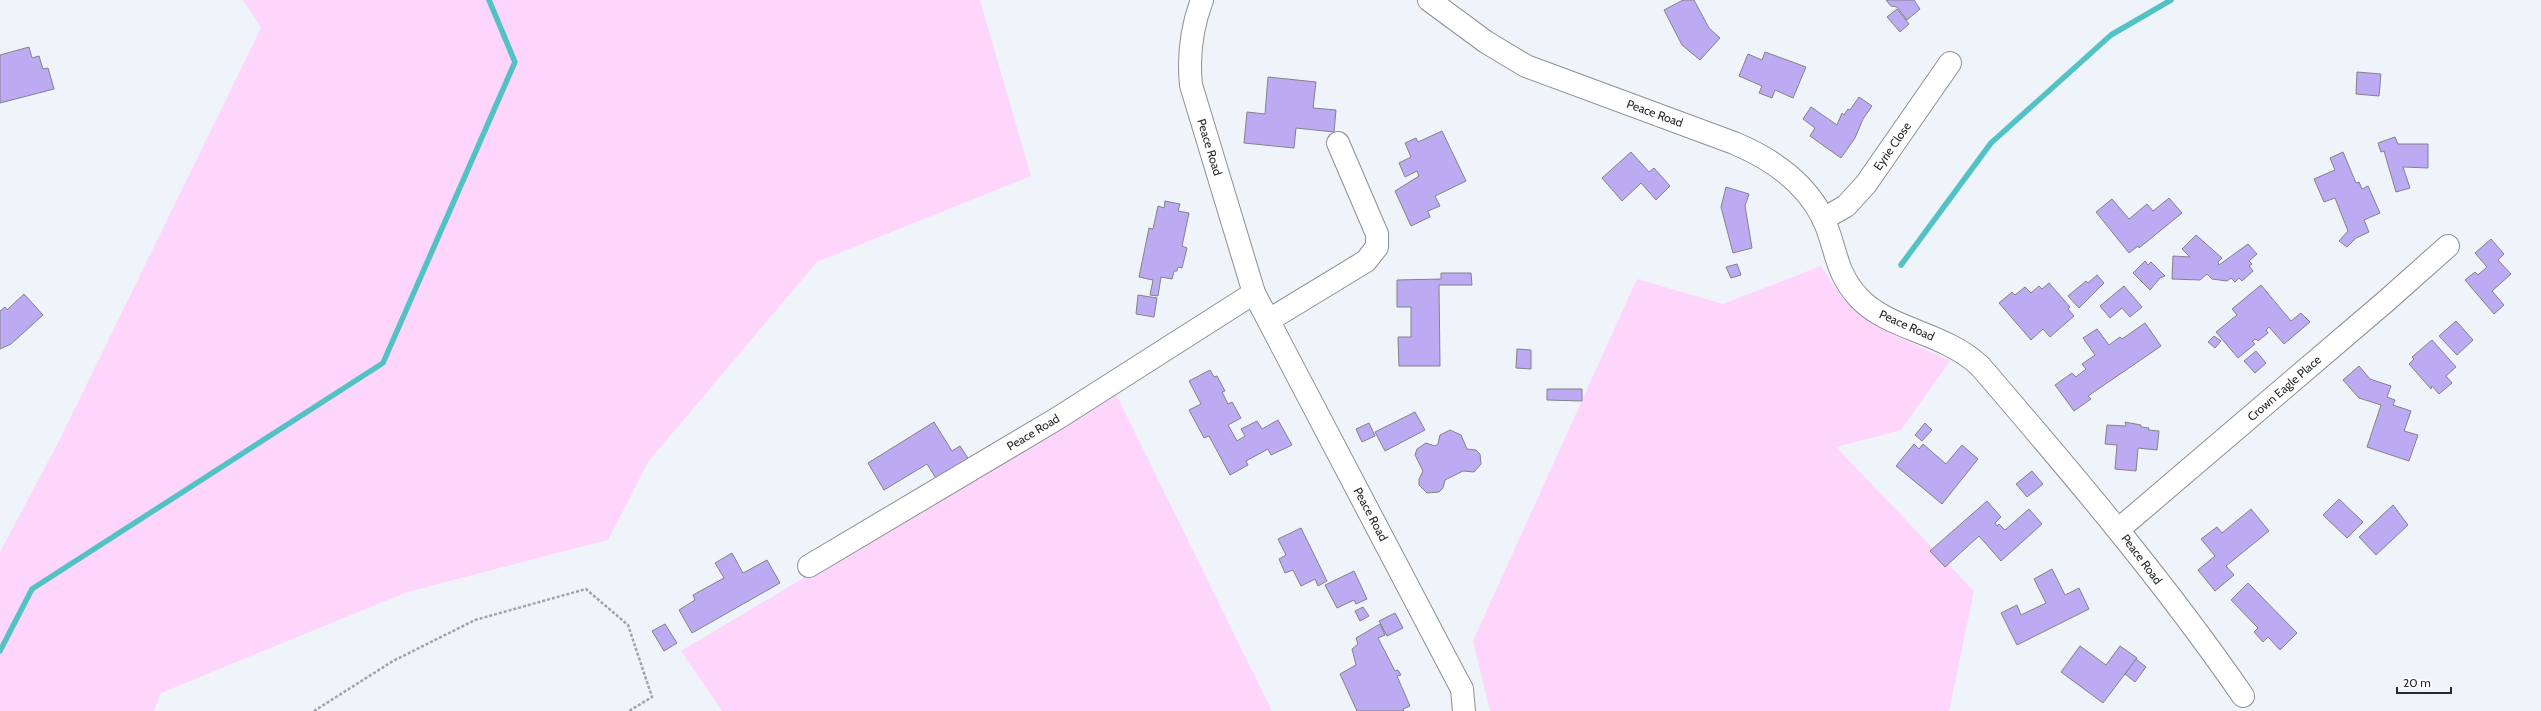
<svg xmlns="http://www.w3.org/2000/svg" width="2541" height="711" font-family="Cabin,sans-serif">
  <rect width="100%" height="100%" fill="#eff3fa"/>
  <g fill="#fed6fc">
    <polygon points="243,0 980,0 1031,176 817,262 648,462 608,540 407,592 161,693 154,711 0,711 0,552 59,441 261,28"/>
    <polygon points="1821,266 1843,299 1894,335 1950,361 1901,430 1836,447 1974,591 1949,711 1490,711 1473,641 1637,279 1723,304"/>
    <polygon points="1115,392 1272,711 722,711 681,651"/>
  </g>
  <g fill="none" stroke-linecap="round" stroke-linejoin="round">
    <g stroke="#52c2c5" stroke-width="5.5">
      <polyline points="1901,265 1991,143 2111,35 2171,0"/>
      <polyline points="0,651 32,589 383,363 515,62 489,0"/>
    </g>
  </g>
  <g fill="#bcabf2" stroke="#838288">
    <polygon points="1683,0 1694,0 1709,28 1720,38 1700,60 1682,45 1664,10"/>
    <polygon points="1886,0 1914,0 1920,9 1907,20 1897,7 1891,6"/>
    <polygon points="1897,9 1909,24 1900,32 1887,17"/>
    <polygon points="29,47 32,58 39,56 43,69 48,68 54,89 0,103 0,55"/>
    <polygon points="1765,52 1806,67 1793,98 1775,90 1772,98 1759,93 1762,86 1739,76 1748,54 1762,60"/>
    <polygon points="2357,72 2381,74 2379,96 2356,94"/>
    <polygon points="1268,77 1316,82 1313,108 1336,110 1334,132 1296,128 1294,148 1244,143 1247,112 1265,114"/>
    <polygon points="1859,97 1872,106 1863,119 1855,138 1841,158 1810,136 1815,128 1803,119 1811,107 1837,125 1842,113 1844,115 1848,109 1850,110"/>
    <polygon points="1442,131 1466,181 1435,196 1440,206 1428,211 1430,217 1411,226 1395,191 1419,176 1417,171 1405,177 1399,163 1411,157 1405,143 1416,138 1418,142"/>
    <polygon points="2395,137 2398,144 2428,144 2428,168 2403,167 2410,188 2396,192 2384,151 2381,152 2378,143"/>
    <polygon points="1631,152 1649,172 1654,168 1670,186 1656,200 1641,183 1622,201 1602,178"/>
    <polygon points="2343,152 2356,183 2359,182 2362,189 2368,186 2380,213 2364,220 2369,232 2356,238 2347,247 2339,241 2348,231 2335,198 2324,202 2314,179 2335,170 2330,158"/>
    <polygon points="1726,187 1749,194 1745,206 1752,248 1733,253 1721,207"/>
    <polygon points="2169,198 2182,213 2139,248 2138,246 2129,253 2096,212 2112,199 2129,219 2147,204 2153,211"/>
    <polygon points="1165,201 1180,204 1178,211 1189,213 1182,246 1187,248 1182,268 1178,267 1177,271 1174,271 1172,279 1161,277 1158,296 1150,295 1153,280 1139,277 1149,228 1153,229 1158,206 1164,208"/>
    <polygon points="2196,235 2222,258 2218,262 2219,265 2248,244 2257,254 2249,261 2252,264 2249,266 2253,271 2242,281 2239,278 2235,282 2231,278 2227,281 2212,279 2207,274 2200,280 2172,279 2173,256 2190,257 2182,249"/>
    <polygon points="2491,239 2504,254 2498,260 2511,274 2492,291 2504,305 2494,314 2465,280 2475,272 2478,275 2487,267 2475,253"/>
    <polygon points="2145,261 2148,265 2151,262 2165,276 2160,278 2150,290 2133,273"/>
    <polygon points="1737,264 1741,275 1731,278 1726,267"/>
    <polygon points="1441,273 1471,273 1472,285 1439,285 1440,366 1399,366 1398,337 1411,337 1411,307 1397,307 1397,280 1441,279"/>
    <polygon points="2097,275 2104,283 2079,308 2068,296 2086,281 2088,283"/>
    <polygon points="2049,283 2070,307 2068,309 2074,316 2050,337 2043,329 2031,340 1999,303 2012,292 2015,295 2025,287 2031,293 2039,286 2042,289"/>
    <polygon points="2261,285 2291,321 2301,313 2310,322 2284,344 2269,327 2266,330 2268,333 2258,341 2256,339 2252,341 2255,344 2238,358 2216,332 2237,315 2232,309"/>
    <polygon points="2124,286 2142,307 2130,317 2122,308 2110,318 2100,306"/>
    <polygon points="24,294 43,315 11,344 0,349 0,311 5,307 7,310"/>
    <polygon points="1138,295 1157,298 1154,317 1136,314"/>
    <polygon points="2456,321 2473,340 2457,355 2439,336"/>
    <polygon points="2145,323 2161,346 2088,396 2091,399 2074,411 2055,385 2072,373 2076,377 2086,369 2082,364 2095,355 2083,338 2097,329 2109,345 2120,337 2122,339"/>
    <polygon points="2214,336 2221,341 2215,348 2208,342"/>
    <polygon points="2432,340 2456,367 2446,376 2452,383 2439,394 2432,386 2431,389 2409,364 2414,359 2412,357"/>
    <polygon points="1517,349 1531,350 1531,369 1516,368"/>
    <polygon points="2256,351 2266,363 2255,373 2244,361"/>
    <polygon points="2359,366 2370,379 2391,386 2387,397 2395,400 2393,405 2411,411 2404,431 2418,435 2409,461 2367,447 2381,405 2359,398 2343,380"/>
    <polygon points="1210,370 1214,377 1217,376 1225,391 1222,392 1228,404 1232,402 1241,418 1228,425 1237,441 1245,436 1241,429 1257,421 1262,429 1278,420 1292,445 1271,455 1268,449 1246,461 1248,465 1230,475 1209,436 1204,438 1189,410 1201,404 1189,381"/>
    <polygon points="1547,389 1582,389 1582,401 1547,400"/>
    <polygon points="1415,412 1425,430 1385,451 1375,432"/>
    <polygon points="934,422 952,451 960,446 971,463 939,483 927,464 884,490 868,463"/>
    <polygon points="2125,422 2141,425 2141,427 2149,428 2148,430 2159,431 2157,450 2138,448 2136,471 2115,469 2117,445 2105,444 2107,425 2126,426"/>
    <polygon points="1369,423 1375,436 1362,442 1356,429"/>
    <polygon points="1925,423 1932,430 1922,441 1915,435"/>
    <polygon points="1450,430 1461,435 1467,449 1476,450 1480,454 1481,464 1474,472 1463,471 1445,480 1443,488 1439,492 1427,493 1419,485 1419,479 1423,471 1415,455 1417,449 1426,443 1435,446 1438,444 1440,435"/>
    <polygon points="1914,444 1919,449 1923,444 1946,464 1962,445 1978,459 1942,504 1896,466"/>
    <polygon points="2032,471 2043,484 2027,497 2016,484"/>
    <polygon points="2339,499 2363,522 2347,538 2323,515"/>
    <polygon points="1987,501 2001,517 1995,523 1997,526 1999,524 2005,530 2029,509 2042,524 2001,561 1979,536 1945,567 1930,551"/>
    <polygon points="2393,505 2408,525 2376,555 2359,537"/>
    <polygon points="2251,509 2269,531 2226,566 2234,575 2215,591 2198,570 2215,556 2201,539 2217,527 2222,533"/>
    <polygon points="1301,528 1327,581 1318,586 1315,579 1301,586 1293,570 1285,573 1279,559 1286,555 1278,539"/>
    <polygon points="732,553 743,573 767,560 780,583 692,633 679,610 695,600 693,595 724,578 715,563"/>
    <polygon points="2052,569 2065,595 2079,588 2089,609 2017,645 2001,613 2017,605 2021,615 2046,603 2034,579"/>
    <polygon points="1354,571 1367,599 1356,604 1354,600 1337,608 1325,585"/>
    <polygon points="2248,583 2297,633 2280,650 2268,637 2263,642 2254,632 2258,628 2231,600"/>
    <polygon points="1363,607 1369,616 1360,621 1355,611"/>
    <polygon points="1395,613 1403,628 1387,636 1379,621"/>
    <polygon points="665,624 677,643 664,651 652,631"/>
    <polygon points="1380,624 1385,635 1378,638 1395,671 1398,670 1401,675 1397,676 1410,706 1403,709 1404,711 1357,711 1340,674 1356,665 1352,649 1358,644 1356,638"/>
    <polygon points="2080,646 2106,665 2120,646 2137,658 2103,703 2061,672"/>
    <polygon points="2136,659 2146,667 2135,682 2125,674"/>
  </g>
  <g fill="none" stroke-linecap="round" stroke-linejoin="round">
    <g stroke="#8c8f96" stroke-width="24">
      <g id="minor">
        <path d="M 1202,0 C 1191,29 1188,55 1191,85 L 1254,293 L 1455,676 L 1462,689 L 1464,711"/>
        <path d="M 1429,0 L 1486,42 L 1526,66 L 1734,143 C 1770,158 1805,182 1823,218 C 1837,248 1834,271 1859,298 C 1889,330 1944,332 1980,366 C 2072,473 2163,580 2243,696"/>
        <polyline points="1823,219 1846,206 1866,184 1950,63"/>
        <polyline points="1269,320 1366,261 1377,247 1377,234 1338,143"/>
        <polyline points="2119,529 2385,302 2448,246"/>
        <polyline points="809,566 1058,418 1254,293"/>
      </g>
    </g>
    <polyline stroke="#a0a3a8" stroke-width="2.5" stroke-dasharray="3 2" stroke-linecap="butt" points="314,711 393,661 475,620 586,589 628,625 652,697 629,711"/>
    <use href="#minor" stroke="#fff" stroke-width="22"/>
  </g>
  <g text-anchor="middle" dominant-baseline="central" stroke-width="3" stroke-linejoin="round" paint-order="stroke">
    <g font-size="12" fill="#27292b" stroke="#fff">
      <text transform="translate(1655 113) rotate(20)">Peace Road</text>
      <text transform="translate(1892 146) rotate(-55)">Eyrie Close</text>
      <text transform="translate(1210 147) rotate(73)">Peace Road</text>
      <text transform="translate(1907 325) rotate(24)">Peace Road</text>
      <text transform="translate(2284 388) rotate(-41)">Crown Eagle Place</text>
      <text transform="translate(1033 432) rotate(-31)">Peace Road</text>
      <text transform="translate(1371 514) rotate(62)">Peace Road</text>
      <text transform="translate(2142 559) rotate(53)">Peace Road</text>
    </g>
  </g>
  <path d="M2397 687v6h54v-6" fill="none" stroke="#27292b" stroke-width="2"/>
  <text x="2403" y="687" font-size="12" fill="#27292b" stroke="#ffffff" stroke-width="3" paint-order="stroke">20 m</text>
</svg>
